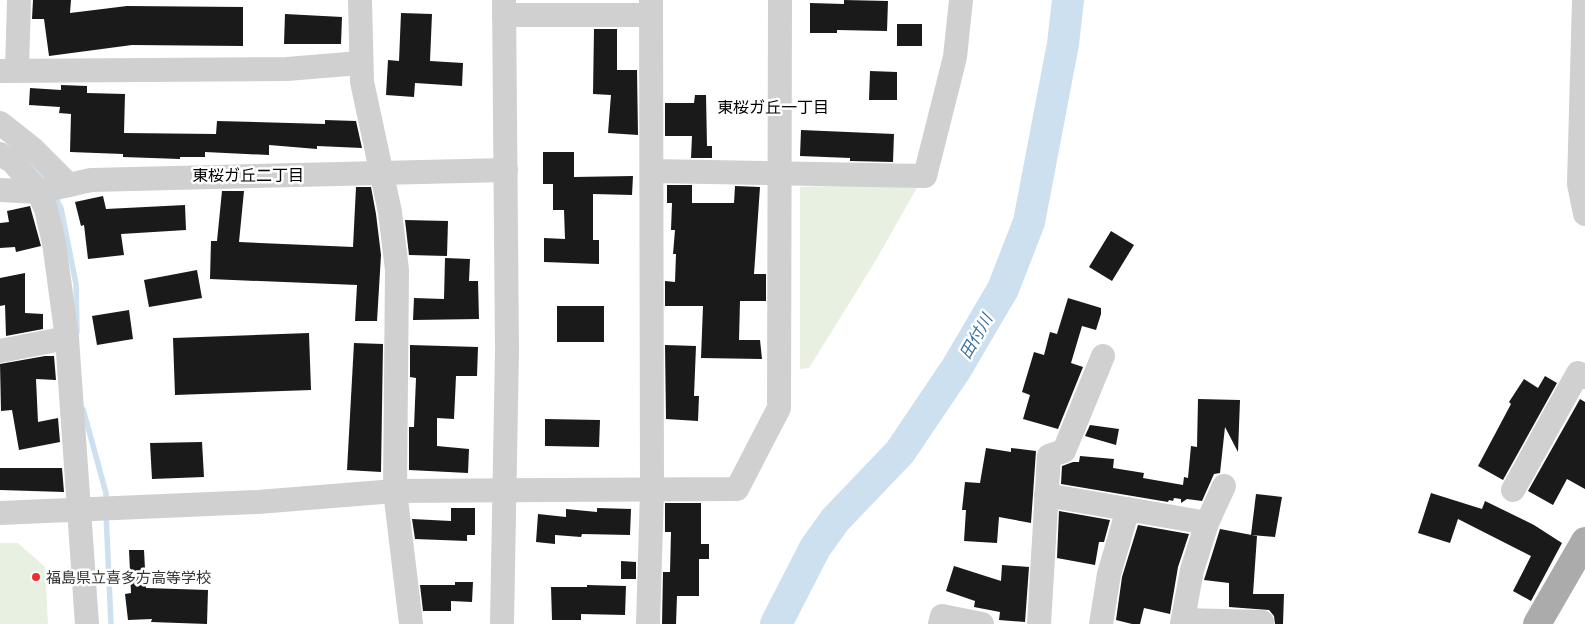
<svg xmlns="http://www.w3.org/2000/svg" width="1585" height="624" font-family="Commissioner,'Noto Sans JP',sans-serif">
  <rect width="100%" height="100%" fill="#fff"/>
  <g fill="#e8f0e1">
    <polygon points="919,184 876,260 809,368 800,369 800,187"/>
    <polygon points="0,543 18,543 45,567 48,624 0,624"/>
  </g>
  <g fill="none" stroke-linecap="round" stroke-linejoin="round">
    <g stroke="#cce0f0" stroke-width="5.5">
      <polyline points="27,163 45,177"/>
      <polyline points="54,195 61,208 76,284 77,332"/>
      <polyline points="83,409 106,493 106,504"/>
      <polyline points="106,513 111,624"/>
    </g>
    <polyline stroke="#cce0f0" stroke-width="32" points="776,624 815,548 835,520 900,452 956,369 1003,289 1029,222 1063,44 1068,0"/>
  </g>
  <g fill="#1a1a1a">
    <polygon points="33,0 71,0 70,13 127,6 243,7 243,46 132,45 49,56 44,19 32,19"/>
    <polygon points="844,0 888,1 887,31 837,30 837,33 810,33 810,3 844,4"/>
    <polygon points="401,13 432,14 430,61 463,63 462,86 415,83 414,97 386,95 388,60 399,61"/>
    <polygon points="285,14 342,17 341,44 284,44"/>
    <rect x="897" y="24" width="25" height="22"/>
    <polygon points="594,29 617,29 617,70 637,70 638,135 608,133 611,95 593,94"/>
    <polygon points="870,71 897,72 897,100 869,100"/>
    <polygon points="61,85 87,86 87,93 125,94 124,133 216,134 217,121 325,124 325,120 356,121 362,148 317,146 317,149 269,145 269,155 205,152 205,157 180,157 180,159 123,157 123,154 70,152 71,114 59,113 60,107 29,105 30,88 61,90"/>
    <polygon points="695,95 706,95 707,146 712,146 712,158 691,158 692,136 665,136 665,103 694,103"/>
    <polygon points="801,130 894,134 893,162 850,161 850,158 800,156"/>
    <polygon points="543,152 574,152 574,177 633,176 632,195 593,194 593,240 599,240 599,264 544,262 544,238 565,239 564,210 553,210 553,184 543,184"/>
    <polygon points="667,185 692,185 692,203 734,203 735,186 760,187 754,274 766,274 766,301 740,301 739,340 760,340 762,359 701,358 703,306 665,306 665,281 675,282 676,254 673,254 675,230 671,230 672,203 667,203"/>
    <polygon points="356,187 371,187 376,214 381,255 377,321 355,321 357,285 210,279 211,241 217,241 222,191 244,191 239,242 353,247"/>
    <polygon points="103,196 106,209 185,205 186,230 121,234 124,255 88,259 84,225 81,226 75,202"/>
    <polygon points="30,206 41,246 16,252 15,247 0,248 0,223 9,222 7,211"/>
    <polygon points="405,220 448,221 447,256 409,255"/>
    <polygon points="1111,231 1134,245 1112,281 1089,267"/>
    <polygon points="445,258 470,259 469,281 478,281 479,319 413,320 414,298 444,299"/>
    <polygon points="197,270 202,298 149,307 144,280"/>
    <polygon points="25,273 25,313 43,314 43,329 6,336 5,305 0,306 0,278"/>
    <polygon points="1068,298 1101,308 1101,314 1096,330 1082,326 1071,363 1083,367 1058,429 1023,419 1030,395 1022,392 1034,352 1044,355 1050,332 1057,334"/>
    <rect x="557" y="306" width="47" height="36"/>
    <polygon points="129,310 133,339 97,345 92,316"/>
    <polygon points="309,333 311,390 175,395 173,338"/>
    <polygon points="354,343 383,344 381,472 347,470"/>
    <polygon points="410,345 478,347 477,376 456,376 454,419 437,418 437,446 469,449 468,473 409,470 409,427 414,427 416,378 410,377"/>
    <polygon points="665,345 696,346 694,396 699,396 698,421 666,419"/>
    <polygon points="45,356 54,356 56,380 36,379 38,422 58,418 60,442 19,450 12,410 1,411 0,364"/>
    <polygon points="1545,376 1557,383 1503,480 1478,466 1511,404 1509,402 1524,379 1538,388"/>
    <polygon points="1198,399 1240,400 1238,452 1225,427 1220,473 1214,474 1202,501 1187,499 1181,503 1181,499 1174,498 1173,501 1169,500 1168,502 1061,484 1062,466 1073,462 1079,462 1080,456 1114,459 1113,468 1144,473 1143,478 1183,485 1184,477 1188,478 1191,446 1197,447"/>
    <polygon points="1580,399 1585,402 1585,489 1567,479 1553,505 1528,491"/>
    <polygon points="545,419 600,420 599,447 545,446"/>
    <polygon points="1090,425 1119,429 1116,445 1085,436"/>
    <polygon points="202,442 204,477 152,479 150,443"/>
    <polygon points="986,448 1011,452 1011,448 1036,451 1031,523 999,517 997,543 964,541 966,510 962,510 965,482 980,483"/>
    <polygon points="0,468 62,468 64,492 0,490"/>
    <polygon points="1431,493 1482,509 1485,501 1534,525 1562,543 1531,601 1513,591 1531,556 1458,519 1450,543 1418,533"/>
    <polygon points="1256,494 1282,497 1275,537 1251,535"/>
    <polygon points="665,503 701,503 701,544 709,544 709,559 699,559 699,596 677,596 676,624 662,624 663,572 670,572 671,532 665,532"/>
    <polygon points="451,508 475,508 475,535 467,535 467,541 415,539 412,519 451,521"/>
    <polygon points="597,508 631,509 630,535 582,534 581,537 555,535 555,544 536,542 538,514 566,517 566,509 597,512"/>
    <polygon points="1059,511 1110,520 1104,542 1099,542 1095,565 1057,558"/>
    <polygon points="1138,525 1189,534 1178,567 1170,614 1144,608 1140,624 1132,624 1116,620 1122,577"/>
    <polygon points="1220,529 1257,536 1253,594 1284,594 1283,624 1275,624 1274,616 1269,610 1229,607 1229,583 1204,580"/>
    <polygon points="129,550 144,550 146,588 208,590 207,624 151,622 152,619 128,620 125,594 131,593"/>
    <polygon points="621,561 636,562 636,579 621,579"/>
    <polygon points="1002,565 1029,567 1025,622 999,620 1000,612 974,607 975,601 946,591 954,566 1001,581"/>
    <polygon points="455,582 473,582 472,602 451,601 451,611 423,611 420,585 455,585"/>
    <polygon points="587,585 626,586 625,615 581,614 581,620 552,620 551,587 587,587"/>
  </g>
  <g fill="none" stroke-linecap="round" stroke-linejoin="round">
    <g stroke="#d0d0d0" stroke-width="24">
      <polyline points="360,0 362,82 390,212 397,270 395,491 411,624"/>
      <polyline points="1584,0 1579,184 1585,214"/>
      <polyline points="504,15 651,15"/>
      <polyline points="17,69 19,0"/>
      <polyline points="0,71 287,69 360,63"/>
      <polyline points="0,123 33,149 69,185"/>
      <polyline points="0,154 13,162 38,192 46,209 54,243 67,338 87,624"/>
      <polyline points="652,171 925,176 955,57 961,0"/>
      <polyline points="0,190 38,192 91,180 506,170"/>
      <polyline points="0,351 67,338"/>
      <polyline points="1513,490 1578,373 1585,377"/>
      <polyline points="1046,495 1207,523"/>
      <polyline points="0,513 258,502 395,491 737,489 779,408 780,0"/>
      <polyline points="1184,620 1262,622"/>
      <polyline points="502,624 507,350 504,0"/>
      <polyline points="648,624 652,491 651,0"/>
      <polyline points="940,624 942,616 982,624"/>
      <polyline points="1039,624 1049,456 1064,451 1103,356"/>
      <polyline points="1101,624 1109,574 1128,509"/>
      <polyline points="1182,624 1192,570 1207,523 1224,486"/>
    </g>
    <polyline stroke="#ababab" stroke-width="28" points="1537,624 1585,541"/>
  </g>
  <circle fill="#f22d2e" stroke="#fff" stroke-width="2" cx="36" cy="577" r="5"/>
  <g text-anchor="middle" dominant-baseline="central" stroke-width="5" stroke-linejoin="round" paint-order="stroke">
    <g font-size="15" fill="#333" stroke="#fff" text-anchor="start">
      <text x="46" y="577">福島県立喜多方高等学校</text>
    </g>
    <g font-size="16" fill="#000" stroke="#fff">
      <text x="773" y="106">東桜ガ丘一丁目</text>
      <text x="248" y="174">東桜ガ丘二丁目</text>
    </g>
    <g font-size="16" font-style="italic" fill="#396f9c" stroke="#fff">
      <text transform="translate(975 336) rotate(-60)">田付川</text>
    </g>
  </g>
</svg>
